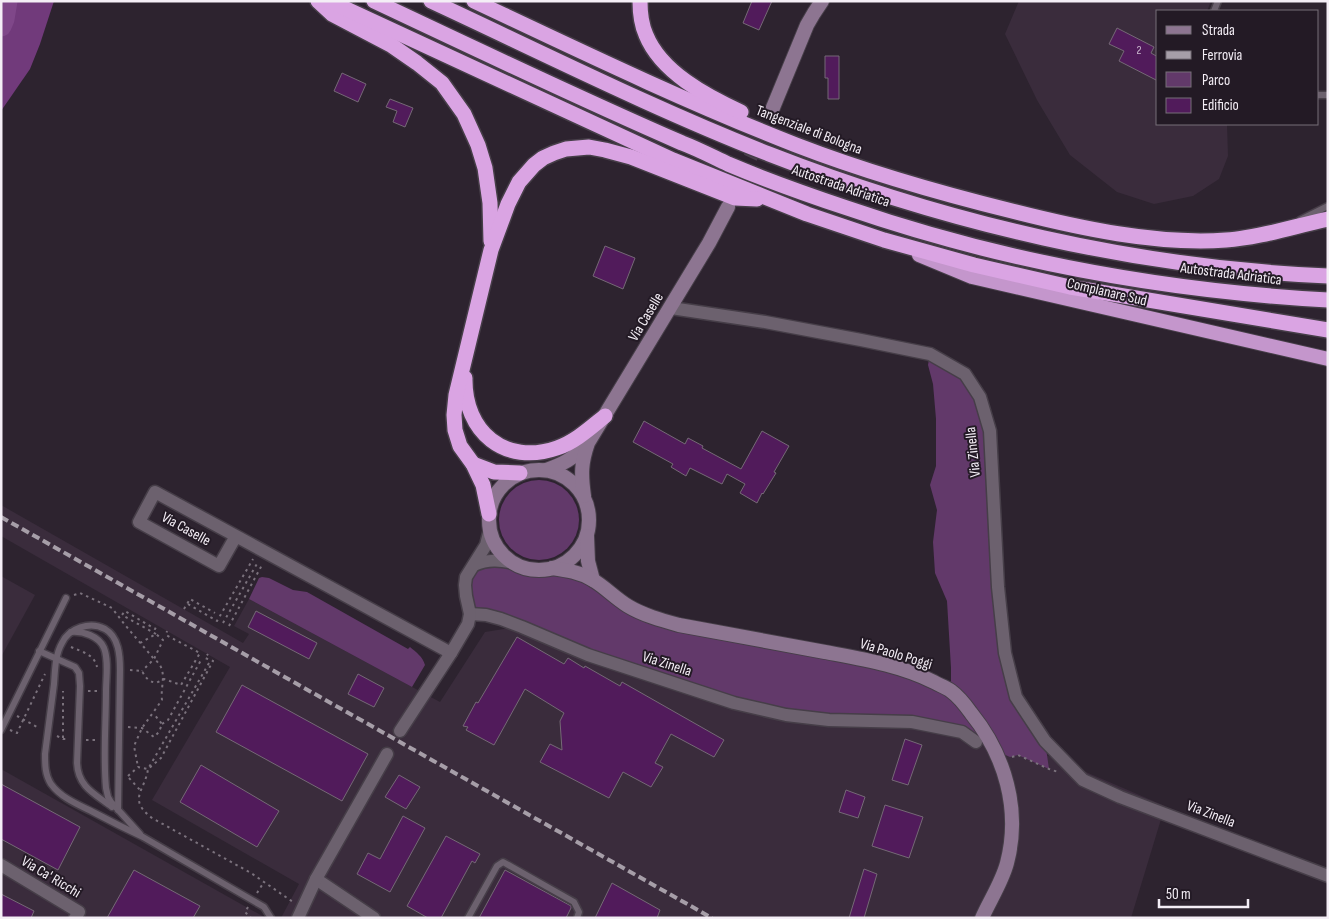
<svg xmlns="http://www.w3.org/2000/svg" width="1329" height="919" font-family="'Sofia Sans Condensed',sans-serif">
  <rect width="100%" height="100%" fill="#2d232f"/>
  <g fill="#3a2c3c">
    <polygon points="1019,1 1211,1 1207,11 1158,11 1158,124 1227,124 1228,156 1219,179 1193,196 1154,204 1117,192 1070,155 1037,100 1005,34"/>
    <polygon points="1,505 243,643 249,634 234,626 249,599 440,702 485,632 510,628 995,733 1165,806 1131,918 281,918 299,884 152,800 230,667 1,536"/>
    <polygon points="1,576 35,595 1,657"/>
    <polygon points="1,769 266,918 1,918"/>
  </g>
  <g fill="#62396a">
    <polygon points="930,354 965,374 990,431 1005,653 1016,697 1045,741 1049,769 1018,755 1010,757 976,742 962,732 786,715 470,614 469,570 514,563 526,568 542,570 552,568 574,572 646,615 851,657 951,691 951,668 947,601 935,573 933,542 937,510 930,485 936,466 936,419 933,384 928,365"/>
    <circle cx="539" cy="520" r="40"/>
    <path d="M 262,577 L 269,578 L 293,590 L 307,592 L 408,649 L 410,647 C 416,652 423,657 425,665 L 412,687 L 249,599 L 259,578 Z"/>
  </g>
  <polygon fill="#713a7b" points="1,1 54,1 40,44 30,69 1,111"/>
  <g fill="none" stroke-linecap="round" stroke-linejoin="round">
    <polyline stroke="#7f4789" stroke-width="21" points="1,26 4,19 7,1"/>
  </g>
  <g fill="#511b5b" stroke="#756976">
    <polygon points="752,1 772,1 759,30 743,23"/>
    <polygon points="1117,28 1154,47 1151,53 1158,57 1158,81 1119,61 1124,51 1109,44"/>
    <polygon points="825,56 839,56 839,99 828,99 828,78 825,78"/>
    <polygon points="342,73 366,84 358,102 334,91"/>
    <polygon points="390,99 413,108 405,127 393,122 397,111 386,107"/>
    <polygon points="605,246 635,258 623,289 593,276"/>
    <polygon points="644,421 685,444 688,438 703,446 702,448 741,469 762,431 789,446 774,472 776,473 763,494 762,493 757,503 740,493 745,484 727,474 722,484 690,468 686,476 671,467 673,464 633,442"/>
    <polygon points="256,611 317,643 309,659 248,627"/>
    <polygon points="517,637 564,664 568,658 584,668 585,666 620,686 622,682 724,740 714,757 671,734 655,763 663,767 651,787 623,772 609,798 540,762 550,744 562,750 560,721 564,713 525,689 494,745 466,730 468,727 463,726 476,702 478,703"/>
    <polygon points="358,674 384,688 374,707 348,694"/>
    <polygon points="242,685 368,754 342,801 216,732"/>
    <polygon points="905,739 922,745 908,785 892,780"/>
    <polygon points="201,765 279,811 257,847 180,802"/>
    <polygon points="399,775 420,787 406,809 385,797"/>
    <polygon points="1,784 80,827 58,870 1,839"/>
    <polygon points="846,790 865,797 858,818 839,812"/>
    <polygon points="885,805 923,817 909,858 872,846"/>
    <polygon points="403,816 425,828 390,892 357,874 368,853 380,859"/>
    <polygon points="446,836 480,854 475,863 472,861 441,918 428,918 407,906"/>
    <polygon points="864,869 877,874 864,918 849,918"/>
    <polygon points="134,870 200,906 193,918 107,918"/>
    <polygon points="505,870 571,906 571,908 566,918 479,918"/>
    <polygon points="612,883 660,910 657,918 595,918"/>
    <polygon points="1,894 34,911 31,918 1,918"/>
  </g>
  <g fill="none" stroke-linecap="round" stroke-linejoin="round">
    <polyline stroke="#4b414d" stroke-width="14" stroke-dasharray="14 7" stroke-linecap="butt" points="733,196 772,110"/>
    <g stroke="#463e48" stroke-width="9">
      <g id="service">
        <polyline points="1214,11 1218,1"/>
        <polyline points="1318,95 1328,95"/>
        <polyline points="1300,220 1328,206"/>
        <path d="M 71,632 C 83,631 99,636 104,648 C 109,661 106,678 106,691 C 106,723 103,756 106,788 L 108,797 L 111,802 L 140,834"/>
        <path d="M 39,651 L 75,667 L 79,673 L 80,686 L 77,763 C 78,787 95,794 112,807"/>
        <polyline points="1,730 66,598"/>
        <path d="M 118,810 L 120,670 C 120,656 119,637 105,629 C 90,621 69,628 62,643 C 55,655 55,671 54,684 C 51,707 48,731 45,754 C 45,764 45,775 51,784 C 61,798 79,805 93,812 C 110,821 126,829 143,837 L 264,907 L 271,918"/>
        <polyline points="468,918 497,866 503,862 574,902 579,912 577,918"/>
      </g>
    </g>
    <g stroke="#463e48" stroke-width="15">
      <g id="minor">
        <polyline points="671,308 765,322 861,340 930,354 965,374 980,397 990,431 998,587 1005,653 1016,697 1045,741 1083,780 1120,797 1328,876"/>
        <polyline points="236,536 219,566 139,522 155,492 451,653"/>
        <path d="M 474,565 C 488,559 500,560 514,563"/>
        <polyline points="470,614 486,615 501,619 522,627 588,655 734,703 786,715 829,720 912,722 962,732 976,742"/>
        <polyline points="400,731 451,653 468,624 470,614 466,596 465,585 466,577 486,545 490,529"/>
        <polyline points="1,865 79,912 75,918"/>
        <polyline points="316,879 374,918"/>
        <polyline points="298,918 316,879 387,754"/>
      </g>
    </g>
    <g stroke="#463e48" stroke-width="16">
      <g id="secondary">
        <polyline points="772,110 807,25 814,13 822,1"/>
        <circle cx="539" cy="520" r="50"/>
        <path d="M 546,470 C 563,464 573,459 586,445"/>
        <path d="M 584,496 C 581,474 581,463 588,443 L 709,243 L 728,207"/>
        <polyline points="587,536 588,561 593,580"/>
        <path d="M 552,568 C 566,570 580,572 593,580 C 605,587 615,598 628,606 C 643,615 661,620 679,625 C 727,634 776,643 825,652 C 862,659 900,665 934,682 C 939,685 946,687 951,691 C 958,696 966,706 971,713 C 1005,755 1021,810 1007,863 C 1002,882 990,900 982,918"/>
      </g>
    </g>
    <g stroke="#463e48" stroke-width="16">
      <polyline id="trunk" points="919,255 972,277 1328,359"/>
    </g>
    <g stroke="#463e48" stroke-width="18">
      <g id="motorway">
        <polyline points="318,1 332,14 391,45 417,63 442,83 464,114 478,145 485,168 490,203 491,241"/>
        <polyline points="329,1 673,160 807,214 884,240 974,265 1070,287 1328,330"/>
        <path d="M 374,1 C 476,49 578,98 682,143 C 698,149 713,157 728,164 C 766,180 808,195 847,208 C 1001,261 1165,291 1328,300"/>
        <path d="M 431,1 C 543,53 654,109 769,154 C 946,223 1137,268 1328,276"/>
        <path d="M 474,1 C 580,51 686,102 796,145 C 866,172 939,193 1012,211 C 1079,228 1156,245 1226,240 C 1259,238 1295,226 1328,219"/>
        <path d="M 640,1 C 640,13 641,24 646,35 C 661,72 706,96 741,112"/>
        <path d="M 465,378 C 464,432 505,466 557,448 C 575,442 590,428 605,416"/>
        <polyline points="473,464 494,472 520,473"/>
        <polyline points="489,514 483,485 473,464 460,446 455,430 454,415 456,395 491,250 508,204 519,182 534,165 543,158 554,153 566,149 589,147 605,150 631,157 735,198 757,199"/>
      </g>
    </g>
    <g stroke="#7b727d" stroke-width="2" stroke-dasharray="2.5 4" stroke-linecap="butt">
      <path d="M 74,595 L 80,593 L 112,608 L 125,625 L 154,659 C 169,670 160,685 162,700 L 142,728 L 134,746 L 138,767"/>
      <polyline points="188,604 217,621 253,559"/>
      <polyline points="184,609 190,599 215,613"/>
      <polyline points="223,623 258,562"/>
      <polyline points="229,626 262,565"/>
      <polyline points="156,634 122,615 125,611 155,629 157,625"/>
      <polyline points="140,643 156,634 163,640 154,659 142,671"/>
      <path d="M 71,647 C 82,652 94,654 97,667"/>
      <path d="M 209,663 L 148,769 C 145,791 127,799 152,818 L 251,873 L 293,902"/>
      <path d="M 130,670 L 142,671 C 146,678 148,681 156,683 L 164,679 L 181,685 L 200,653 L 166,635 L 167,631"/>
      <polyline points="88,691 97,691"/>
      <polyline points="17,716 39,728"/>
      <polyline points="162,724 168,720 201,660"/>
      <polyline points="128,727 142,728 154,737 159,732 162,724 154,714"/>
      <polyline points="10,730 17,733 45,674"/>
      <polyline points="57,736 63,739 69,739"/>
      <polyline points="63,738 63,691"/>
      <polyline points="86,740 95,740 95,739"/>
      <polyline points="1012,757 1018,755 1049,769 1058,772"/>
      <polyline points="128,776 138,767 148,769 161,758 213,661 205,658 208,654"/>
      <polyline points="129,778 140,790"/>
      <polyline points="257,893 264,882"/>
      <polyline points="248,907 245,912 251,918"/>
    </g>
    <use href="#service" stroke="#6c616e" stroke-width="6"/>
    <use href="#minor" stroke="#6c616e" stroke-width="12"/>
    <use href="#secondary" stroke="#8d7591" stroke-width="14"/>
    <use href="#trunk" stroke="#c496cc" stroke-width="14"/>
    <use href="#motorway" stroke="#daa4e3" stroke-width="15"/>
    <polyline stroke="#a69ea8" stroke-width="4" stroke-dasharray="8 4" stroke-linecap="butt" points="1,517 712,918"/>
  </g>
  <g text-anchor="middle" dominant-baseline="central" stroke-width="4" stroke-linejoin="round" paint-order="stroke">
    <g font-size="12" fill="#cbb9cf">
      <text x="1139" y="50">2</text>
    </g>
    <g font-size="15" fill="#f4eef6" stroke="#231a25">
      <text transform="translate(809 130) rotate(21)">Tangenziale di Bologna</text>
      <text transform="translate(841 186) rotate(19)">Autostrada Adriatica</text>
      <text transform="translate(1231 274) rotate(7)">Autostrada Adriatica</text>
      <text transform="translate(1107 292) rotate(13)">Complanare Sud</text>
      <text transform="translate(646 317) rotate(-59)">Via Caselle</text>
      <text transform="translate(973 452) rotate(-96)">Via Zinella</text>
      <text transform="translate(186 529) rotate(29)">Via Caselle</text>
      <text transform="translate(896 654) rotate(17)">Via Paolo Poggi</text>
      <text transform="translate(667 664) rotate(18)">Via Zinella</text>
      <text transform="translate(1211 814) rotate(21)">Via Zinella</text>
      <text transform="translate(51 877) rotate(31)">Via Ca' Ricchi</text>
    </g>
  </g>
  <rect width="1329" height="919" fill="none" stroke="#f4eef6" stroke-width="5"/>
  <rect x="1156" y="10" width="162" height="115" fill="#231a25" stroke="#776f79"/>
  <rect x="1166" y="26" width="25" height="8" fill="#8d7591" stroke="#776f79"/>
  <text x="1202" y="35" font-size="15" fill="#f4eef6">Strada</text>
  <rect x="1166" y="51" width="25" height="8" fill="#a69ea8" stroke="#776f79"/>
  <text x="1202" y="60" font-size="15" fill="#f4eef6">Ferrovia</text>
  <rect x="1166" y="72" width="25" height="15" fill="#62396a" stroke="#776f79"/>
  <text x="1202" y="85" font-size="15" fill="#f4eef6">Parco</text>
  <rect x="1166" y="98" width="25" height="15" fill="#511b5b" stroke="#776f79"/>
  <text x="1202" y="110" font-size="15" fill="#f4eef6">Edificio</text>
  <path d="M1159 899v8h89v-8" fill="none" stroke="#f4eef6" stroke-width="2.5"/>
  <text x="1166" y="899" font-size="15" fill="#f4eef6" stroke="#231a25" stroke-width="4" paint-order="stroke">50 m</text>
</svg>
